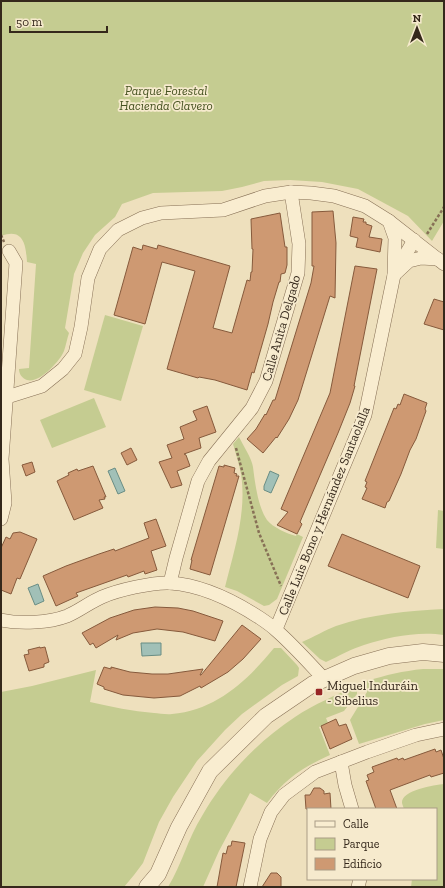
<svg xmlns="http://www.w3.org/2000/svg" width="445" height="888" font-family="'Zilla Slab',serif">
  <rect width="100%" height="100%" fill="#eee0bd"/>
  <g fill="#c5cc91">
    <path d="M 1,1 L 444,1 L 444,221 L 432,241 L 408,216 L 358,189 L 322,182 L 290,180 L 264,181 L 242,187 L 222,191 L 153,193 L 122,204 L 115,217 L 95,235 L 83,253 L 74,274 L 65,328 L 69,333 C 67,339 66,345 64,351 C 60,361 39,384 27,380 C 22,378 19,374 19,369 L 29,368 L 36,264 L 27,262 C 26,246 24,227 1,236 Z"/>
    <polygon points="105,315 143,326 121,401 84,390"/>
    <polygon points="94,398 106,427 52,448 40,420"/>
    <path d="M 239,437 C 243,445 252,459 253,467 C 255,483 258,507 267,520 C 272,527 288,534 296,536 L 297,534 L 303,537 L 277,599 L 269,605 L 264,606 L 237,591 L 225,587 C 234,551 247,512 241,474 C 239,464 236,454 233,444 Z"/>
    <polygon points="438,510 444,511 444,549 436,548"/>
    <path d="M 444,609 L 444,635 C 418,631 388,637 364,645 C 351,649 339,656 326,662 L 320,659 L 302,642 C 314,637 325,630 336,626 C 370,614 409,611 444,609 Z"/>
    <path d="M 274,648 L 281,648 L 297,665 L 299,668 L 298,676 L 282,685 L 242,714 L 225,730 L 197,761 L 173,797 L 159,822 L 143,863 L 134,875 L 124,887 L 1,887 L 1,692 L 32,686 L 96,670 L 90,702 C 112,707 132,711 154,713 C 159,713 166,715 172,714 C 216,710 247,681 274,648 Z"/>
    <path d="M 423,669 L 444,669 L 444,720 L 425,724 L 359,744 L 350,720 L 367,692 L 367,681 C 386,675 403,671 423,669 Z"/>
    <path d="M 357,685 L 357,694 L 344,711 L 326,718 L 328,723 L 319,727 L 330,755 C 302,768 286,778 267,803 L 250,793 L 219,851 L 203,887 L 168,887 C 182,864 188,838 202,816 C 225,776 257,742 295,717 C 314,704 337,695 357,685 Z"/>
    <path d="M 444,784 L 444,887 L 411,887 L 412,879 L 436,879 L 436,809 L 404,809 C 404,809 402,803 402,803 C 401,790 435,785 444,784 Z"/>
  </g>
  <g fill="#a1c0b7" stroke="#698d84">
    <polygon points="115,468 125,491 118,494 108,471"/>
    <polygon points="270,471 279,475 271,493 264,490 264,486"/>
    <polygon points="38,584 44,601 35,605 28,588"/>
    <polygon points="141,643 161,643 161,655 142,656"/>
  </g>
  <g fill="#ce9972" stroke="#865a3c">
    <polygon points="333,211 336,243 335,298 330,296 298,400 289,419 277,438 276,437 263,453 247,439 256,429 265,414 266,415 273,400 275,400 311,283 314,266 312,266 312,212"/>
    <polygon points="280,213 285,247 287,247 287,265 285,273 281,274 280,282 279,282 273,302 268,324 254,373 252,372 247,390 215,380 199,377 198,378 167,369 195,271 162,262 145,324 114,315 133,247 142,250 143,245 157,249 158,245 230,266 213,328 232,333 247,280 250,281 251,272 252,272 253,249 252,249 251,219"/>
    <polygon points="353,217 364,219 363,222 366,222 366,224 372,226 369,237 382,239 380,252 356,247 358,238 350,236"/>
    <polygon points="355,266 377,269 354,386 355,386 350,403 338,433 300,522 302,524 297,534 277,525 288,512 281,509 330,393"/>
    <polygon points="434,299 444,302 444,330 424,324"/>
    <polygon points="404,394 427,403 425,409 426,411 416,439 410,450 401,474 389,501 387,502 385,508 362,499 367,488 365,487 367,482 365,481 394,408 396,409 398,404 400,405"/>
    <polygon points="207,406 216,432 199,438 201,448 184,454 186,455 190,466 177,471 182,485 171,488 159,462 172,458 167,445 184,439 180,427 197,420 193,411"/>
    <polygon points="131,448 137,460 127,465 121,453"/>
    <polygon points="32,462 35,472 26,476 22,465"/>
    <polygon points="224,465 235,468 234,473 237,474 236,476 239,476 210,575 190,569 192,560 191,560 219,466 224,467"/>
    <polygon points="93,466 106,497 104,497 105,499 99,500 103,508 74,520 57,481 69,475 68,473 77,469 78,471"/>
    <polygon points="156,519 166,546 151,551 157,570 145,574 144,571 128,577 127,575 76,593 78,596 56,606 43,576 66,566 99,554 114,549 115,551 149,538 144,523"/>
    <polygon points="20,532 37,539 20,579 17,578 11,594 1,590 1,548 6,537 10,539 13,533"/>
    <polygon points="342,534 420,566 408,598 328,566"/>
    <polygon points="155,607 178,608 193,611 223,621 215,641 183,632 157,629 133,633 116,640 118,635 96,648 93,643 90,645 82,633 110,618 134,610"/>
    <polygon points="242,625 261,639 243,659 228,672 201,688 200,686 180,696 154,698 123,695 104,689 104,687 97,684 104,667 111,669 111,667 130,672 152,674 168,674 203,669 200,675 201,675"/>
    <polygon points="40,647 40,648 45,647 49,662 44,664 44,667 29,671 24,655 29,654 28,650"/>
    <polygon points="336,719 339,726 346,724 352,739 330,749 321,726"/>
    <polygon points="435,749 436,752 441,750 444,759 444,773 431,777 430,775 390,790 397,809 376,809 366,781 369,780 367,775 374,772 372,767 397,758 398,760 403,758 404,760"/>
    <polygon points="314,788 320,788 324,791 324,794 330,793 331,809 306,809 305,795 310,795"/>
    <polygon points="232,841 245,843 236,887 217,887 223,853 226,854 228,846 231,846"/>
    <polygon points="271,873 277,873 281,877 281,887 262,887"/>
  </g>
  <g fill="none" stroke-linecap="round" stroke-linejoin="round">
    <g stroke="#877056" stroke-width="14">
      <g id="minor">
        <polyline points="398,268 414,240"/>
        <polyline points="394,275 409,261 421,258 438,259"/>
        <polyline points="7,397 42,386 63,369 75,354 81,327 88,278 100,249 118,230 142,218 161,213 223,210 265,196 291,192 311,193 334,196 365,206 389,221 444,264"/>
        <polyline points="1,519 5,503 2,459 16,263 9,251"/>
        <polyline points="170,583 176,558 198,481 209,461 252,408 266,381 298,273 299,244 291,192"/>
        <path d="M 1,620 C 20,624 49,623 67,616 C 79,611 90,602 102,597 C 118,590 153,582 170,583 C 203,585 234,601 260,618 C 266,622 272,626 277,631 C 294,646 309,663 324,679"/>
        <polyline points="276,629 365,415 394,275 395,238 389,221"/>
        <polyline points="341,762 345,785 352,809"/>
        <polyline points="250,887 260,839 271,812 284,795 315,772 367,752 416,735 444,729"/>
        <polyline points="358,887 360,879"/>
      </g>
    </g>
    <g stroke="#877056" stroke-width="17">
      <polyline id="tertiary" points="147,887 158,874 179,827 210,771 266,716 313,684 354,666 389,656 423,652 444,654"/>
    </g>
    <g stroke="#877056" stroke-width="2.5" stroke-dasharray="3 2" stroke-linecap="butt">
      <polyline points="427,234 444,207"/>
      <polyline points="1,235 4,242"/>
      <polyline points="236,448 259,533 281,586"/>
    </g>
    <use href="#minor" stroke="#f9edd0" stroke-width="13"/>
    <use href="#tertiary" stroke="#f9edd0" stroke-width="16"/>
  </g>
  <rect fill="#972525" stroke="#f6eacd" stroke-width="1.5" x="315" y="688" width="8" height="8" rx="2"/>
  <g text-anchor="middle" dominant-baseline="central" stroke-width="3.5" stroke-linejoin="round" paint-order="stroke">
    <g font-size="13" font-style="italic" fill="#465221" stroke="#f6eacd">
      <text x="166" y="90">Parque Forestal<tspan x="166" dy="15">Hacienda Clavero</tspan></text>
    </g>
    <g font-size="13" fill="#35281b" stroke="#f6eacd">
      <text transform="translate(281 328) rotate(-74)">Calle Anita Delgado</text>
      <text transform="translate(324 511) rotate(-68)">Calle Luis Bono y Hernández Santaolalla</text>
    </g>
    <g font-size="13" fill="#35281b" stroke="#f6eacd" text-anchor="start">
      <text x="327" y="685">Miguel Induráin<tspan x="327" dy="15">- Sibelius</tspan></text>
    </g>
  </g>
  <rect width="445" height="888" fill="none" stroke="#35281b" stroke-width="4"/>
  <rect x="307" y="808" width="130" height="72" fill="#f6eacd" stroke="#a99c86"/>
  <rect x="315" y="821" width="20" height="6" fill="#f9edd0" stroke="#a99c86"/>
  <text x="343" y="828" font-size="12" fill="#35281b">Calle</text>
  <rect x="315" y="838" width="20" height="12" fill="#c5cc91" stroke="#a99c86"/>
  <text x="343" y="848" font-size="12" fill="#35281b">Parque</text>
  <rect x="315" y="858" width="20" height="12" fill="#ce9972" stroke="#a99c86"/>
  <text x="343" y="868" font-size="12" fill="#35281b">Edificio</text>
  <g transform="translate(417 28)" stroke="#f6eacd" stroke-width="3" paint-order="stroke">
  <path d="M0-3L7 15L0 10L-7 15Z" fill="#35281b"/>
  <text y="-6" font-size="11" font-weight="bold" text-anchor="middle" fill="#35281b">N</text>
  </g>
  <path d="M10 26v6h97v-6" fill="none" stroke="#35281b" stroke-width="2"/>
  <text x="16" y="26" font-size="12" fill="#35281b" stroke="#f6eacd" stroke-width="3" paint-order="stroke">50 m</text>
</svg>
